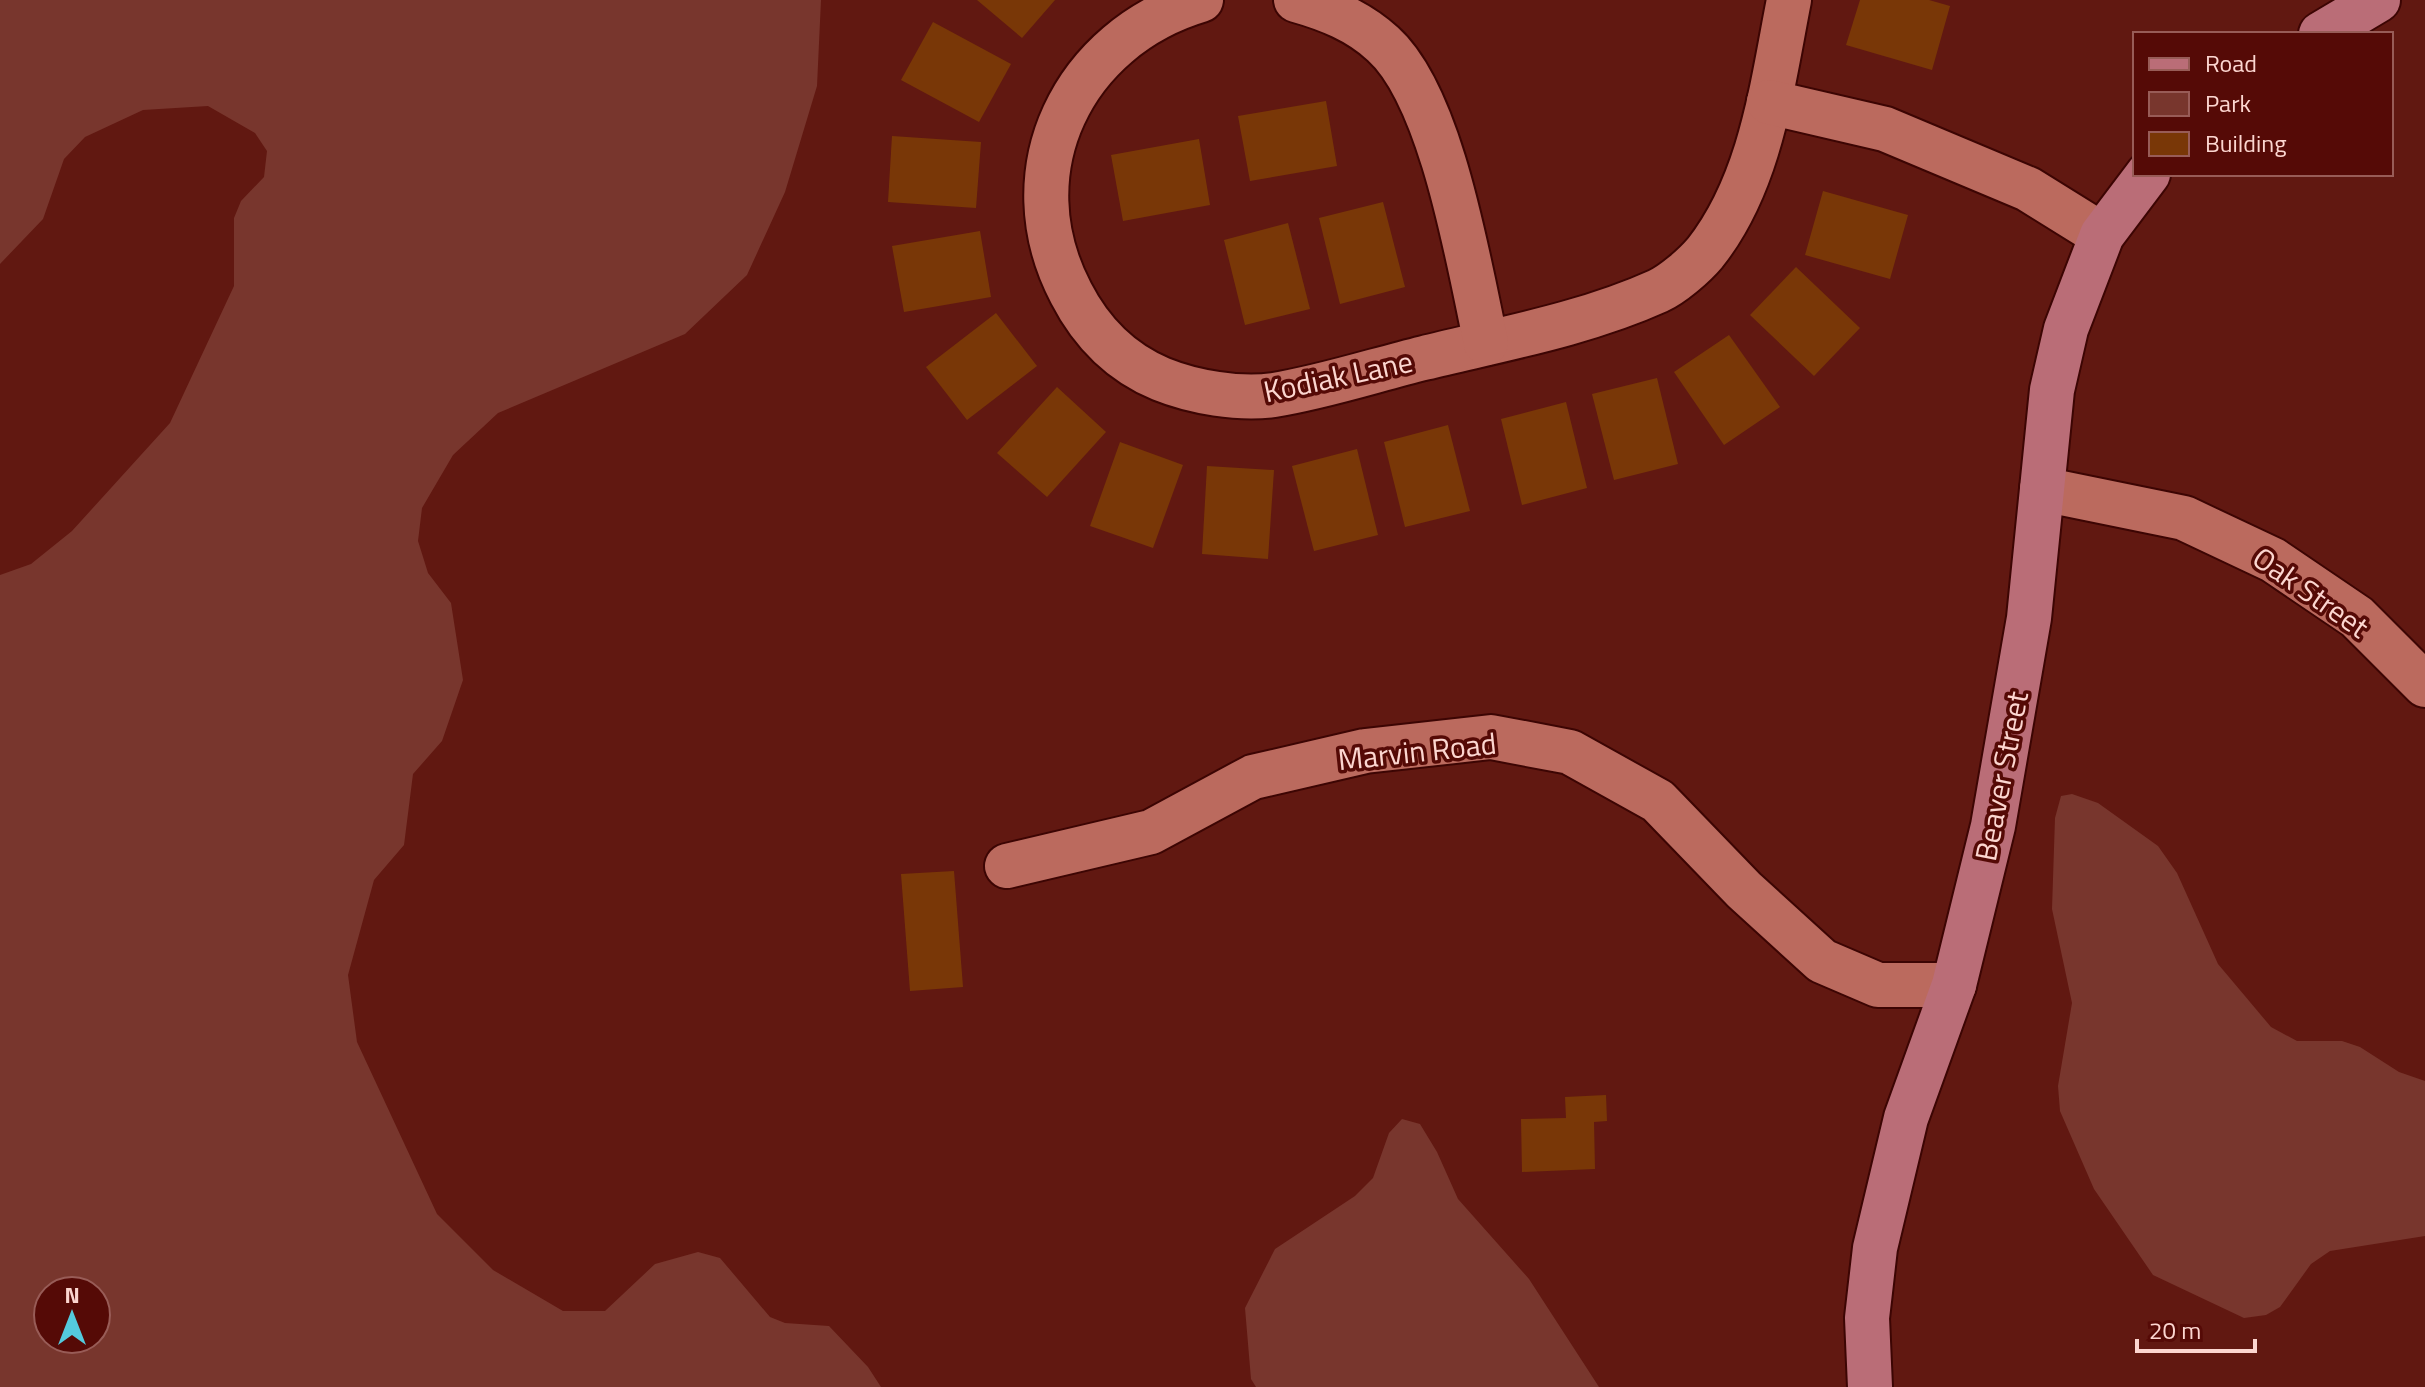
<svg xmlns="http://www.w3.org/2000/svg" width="2425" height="1387" font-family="'Titillium Web',sans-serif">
  <rect width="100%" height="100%" fill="#611811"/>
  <g fill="#78362d" fill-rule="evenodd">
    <path d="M 0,0 L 821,0 L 817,86 L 785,192 L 747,275 L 685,334 L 498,413 L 453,455 L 422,508 L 418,541 L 428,573 L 451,603 L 463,680 L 442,741 L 413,774 L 404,845 L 374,880 L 348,975 L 357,1042 L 437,1214 L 493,1270 L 563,1311 L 605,1311 L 655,1264 L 698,1252 L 720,1258 L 770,1317 L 785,1323 L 829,1326 L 868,1367 L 881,1387 L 0,1387 L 0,575 L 31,564 L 72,531 L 170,423 L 234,286 L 234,218 L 241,201 L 264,177 L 267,151 L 255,133 L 208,106 L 143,110 L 85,137 L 64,159 L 43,219 L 0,264 ZM 48,1291 L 96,1291 L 96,1339 L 48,1339 Z"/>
    <polygon points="2072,794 2098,803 2158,846 2177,873 2218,964 2271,1027 2297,1041 2342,1041 2360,1047 2399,1072 2425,1081 2425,1236 2330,1251 2311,1264 2280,1307 2266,1315 2244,1318 2153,1275 2094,1189 2060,1111 2058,1086 2072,1003 2052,909 2055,818 2061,796"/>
    <polygon points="1402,1119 1420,1124 1437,1152 1458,1199 1529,1279 1599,1387 1256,1387 1251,1379 1245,1308 1275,1249 1355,1196 1373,1178 1389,1133"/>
  </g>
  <g fill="#793707">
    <polygon points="977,0 1055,0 1022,38"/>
    <polygon points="1860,0 1929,0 1950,6 1932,70 1846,45"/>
    <polygon points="933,22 1011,64 979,122 901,80"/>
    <polygon points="1326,101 1337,166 1250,181 1238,116"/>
    <polygon points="892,136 981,142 976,208 888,202"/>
    <polygon points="1199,139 1210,205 1123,221 1111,155"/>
    <polygon points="1823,191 1908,215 1890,279 1805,255"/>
    <polygon points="1383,202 1405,287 1340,304 1319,218"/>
    <polygon points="1288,223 1310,309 1245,325 1224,240"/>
    <polygon points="980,231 991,297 904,312 892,246"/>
    <polygon points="1796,267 1860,328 1814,376 1750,315"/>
    <polygon points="996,313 1037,366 967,420 926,367"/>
    <polygon points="1729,335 1780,407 1724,445 1674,372"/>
    <polygon points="1657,378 1678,464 1614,480 1592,394"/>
    <polygon points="1057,387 1106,432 1047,497 997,453"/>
    <polygon points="1566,402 1587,488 1522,505 1501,419"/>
    <polygon points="1448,425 1470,511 1405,527 1384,442"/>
    <polygon points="1120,442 1183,465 1153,548 1090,526"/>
    <polygon points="1357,449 1378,535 1314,551 1292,466"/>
    <polygon points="1207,466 1274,470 1268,559 1202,554"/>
    <polygon points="954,871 963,987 910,991 901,874"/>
    <polygon points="1606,1095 1607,1121 1594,1122 1595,1169 1522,1172 1521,1119 1566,1118 1565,1097"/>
  </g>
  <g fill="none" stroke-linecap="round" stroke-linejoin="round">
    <g stroke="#3c0503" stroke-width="48">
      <g id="street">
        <path d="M 1201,0 C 1073,38 1007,171 1071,293 C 1091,332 1120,362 1161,379 C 1193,392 1239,400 1274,395 C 1324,387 1375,370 1424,358 C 1502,339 1585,324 1658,291 C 1673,284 1694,266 1705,253 C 1761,182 1772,86 1789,0"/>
        <path d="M 1296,0 C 1328,9 1358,21 1383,44 C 1442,97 1469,265 1486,343"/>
        <polyline points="1769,102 1885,129 2028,189 2102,235"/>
        <polyline points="2042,489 2184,518 2273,560 2357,617 2425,685"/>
        <polyline points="1007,866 1151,832 1253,777 1365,751 1491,737 1570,752 1658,801 1744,890 1822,961 1878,985 1954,985"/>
      </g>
    </g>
    <g stroke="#3c0503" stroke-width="48">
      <g id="secondary">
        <polyline points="2321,34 2378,0"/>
        <polyline points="1870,1387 1867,1318 1875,1248 1906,1118 1954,985 1993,826 2029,618 2052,390 2066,329 2102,235 2148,174"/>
      </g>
    </g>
    <use href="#street" stroke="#bb6a5e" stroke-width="44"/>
    <use href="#secondary" stroke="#ba6d77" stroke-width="44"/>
  </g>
  <g text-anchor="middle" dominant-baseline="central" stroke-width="7" stroke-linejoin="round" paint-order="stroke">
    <g font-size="30" fill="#fcd6d0" stroke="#550a06">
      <text transform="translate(1338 376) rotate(-12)">Kodiak Lane</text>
      <text transform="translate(2311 592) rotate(35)">Oak Street</text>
      <text transform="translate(1417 751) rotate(-6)">Marvin Road</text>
      <text transform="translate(2001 776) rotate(-79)">Beaver Street</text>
    </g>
  </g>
  <rect x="2133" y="32" width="260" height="144" fill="#550a06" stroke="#985c57" stroke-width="2"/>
  <rect x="2149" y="58" width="40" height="12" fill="#ba6d77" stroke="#985c57" stroke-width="2"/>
  <text x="2205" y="72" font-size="24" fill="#fcd6d0">Road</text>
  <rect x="2149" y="92" width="40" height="24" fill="#78362d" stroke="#985c57" stroke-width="2"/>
  <text x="2205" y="112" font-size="24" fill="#fcd6d0">Park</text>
  <rect x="2149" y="132" width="40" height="24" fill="#793707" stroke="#985c57" stroke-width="2"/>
  <text x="2205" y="152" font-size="24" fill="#fcd6d0">Building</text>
  <g transform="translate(72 1315)"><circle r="38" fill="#550a06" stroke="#985c57" stroke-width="2"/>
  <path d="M0-6L14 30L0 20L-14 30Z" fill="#54cadd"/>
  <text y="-12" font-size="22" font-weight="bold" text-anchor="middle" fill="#fcd6d0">N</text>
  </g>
  <path d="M2137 1339v12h118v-12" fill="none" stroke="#fcd6d0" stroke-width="4"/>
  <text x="2149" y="1339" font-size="24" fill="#fcd6d0" stroke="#550a06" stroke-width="6" paint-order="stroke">20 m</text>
</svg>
